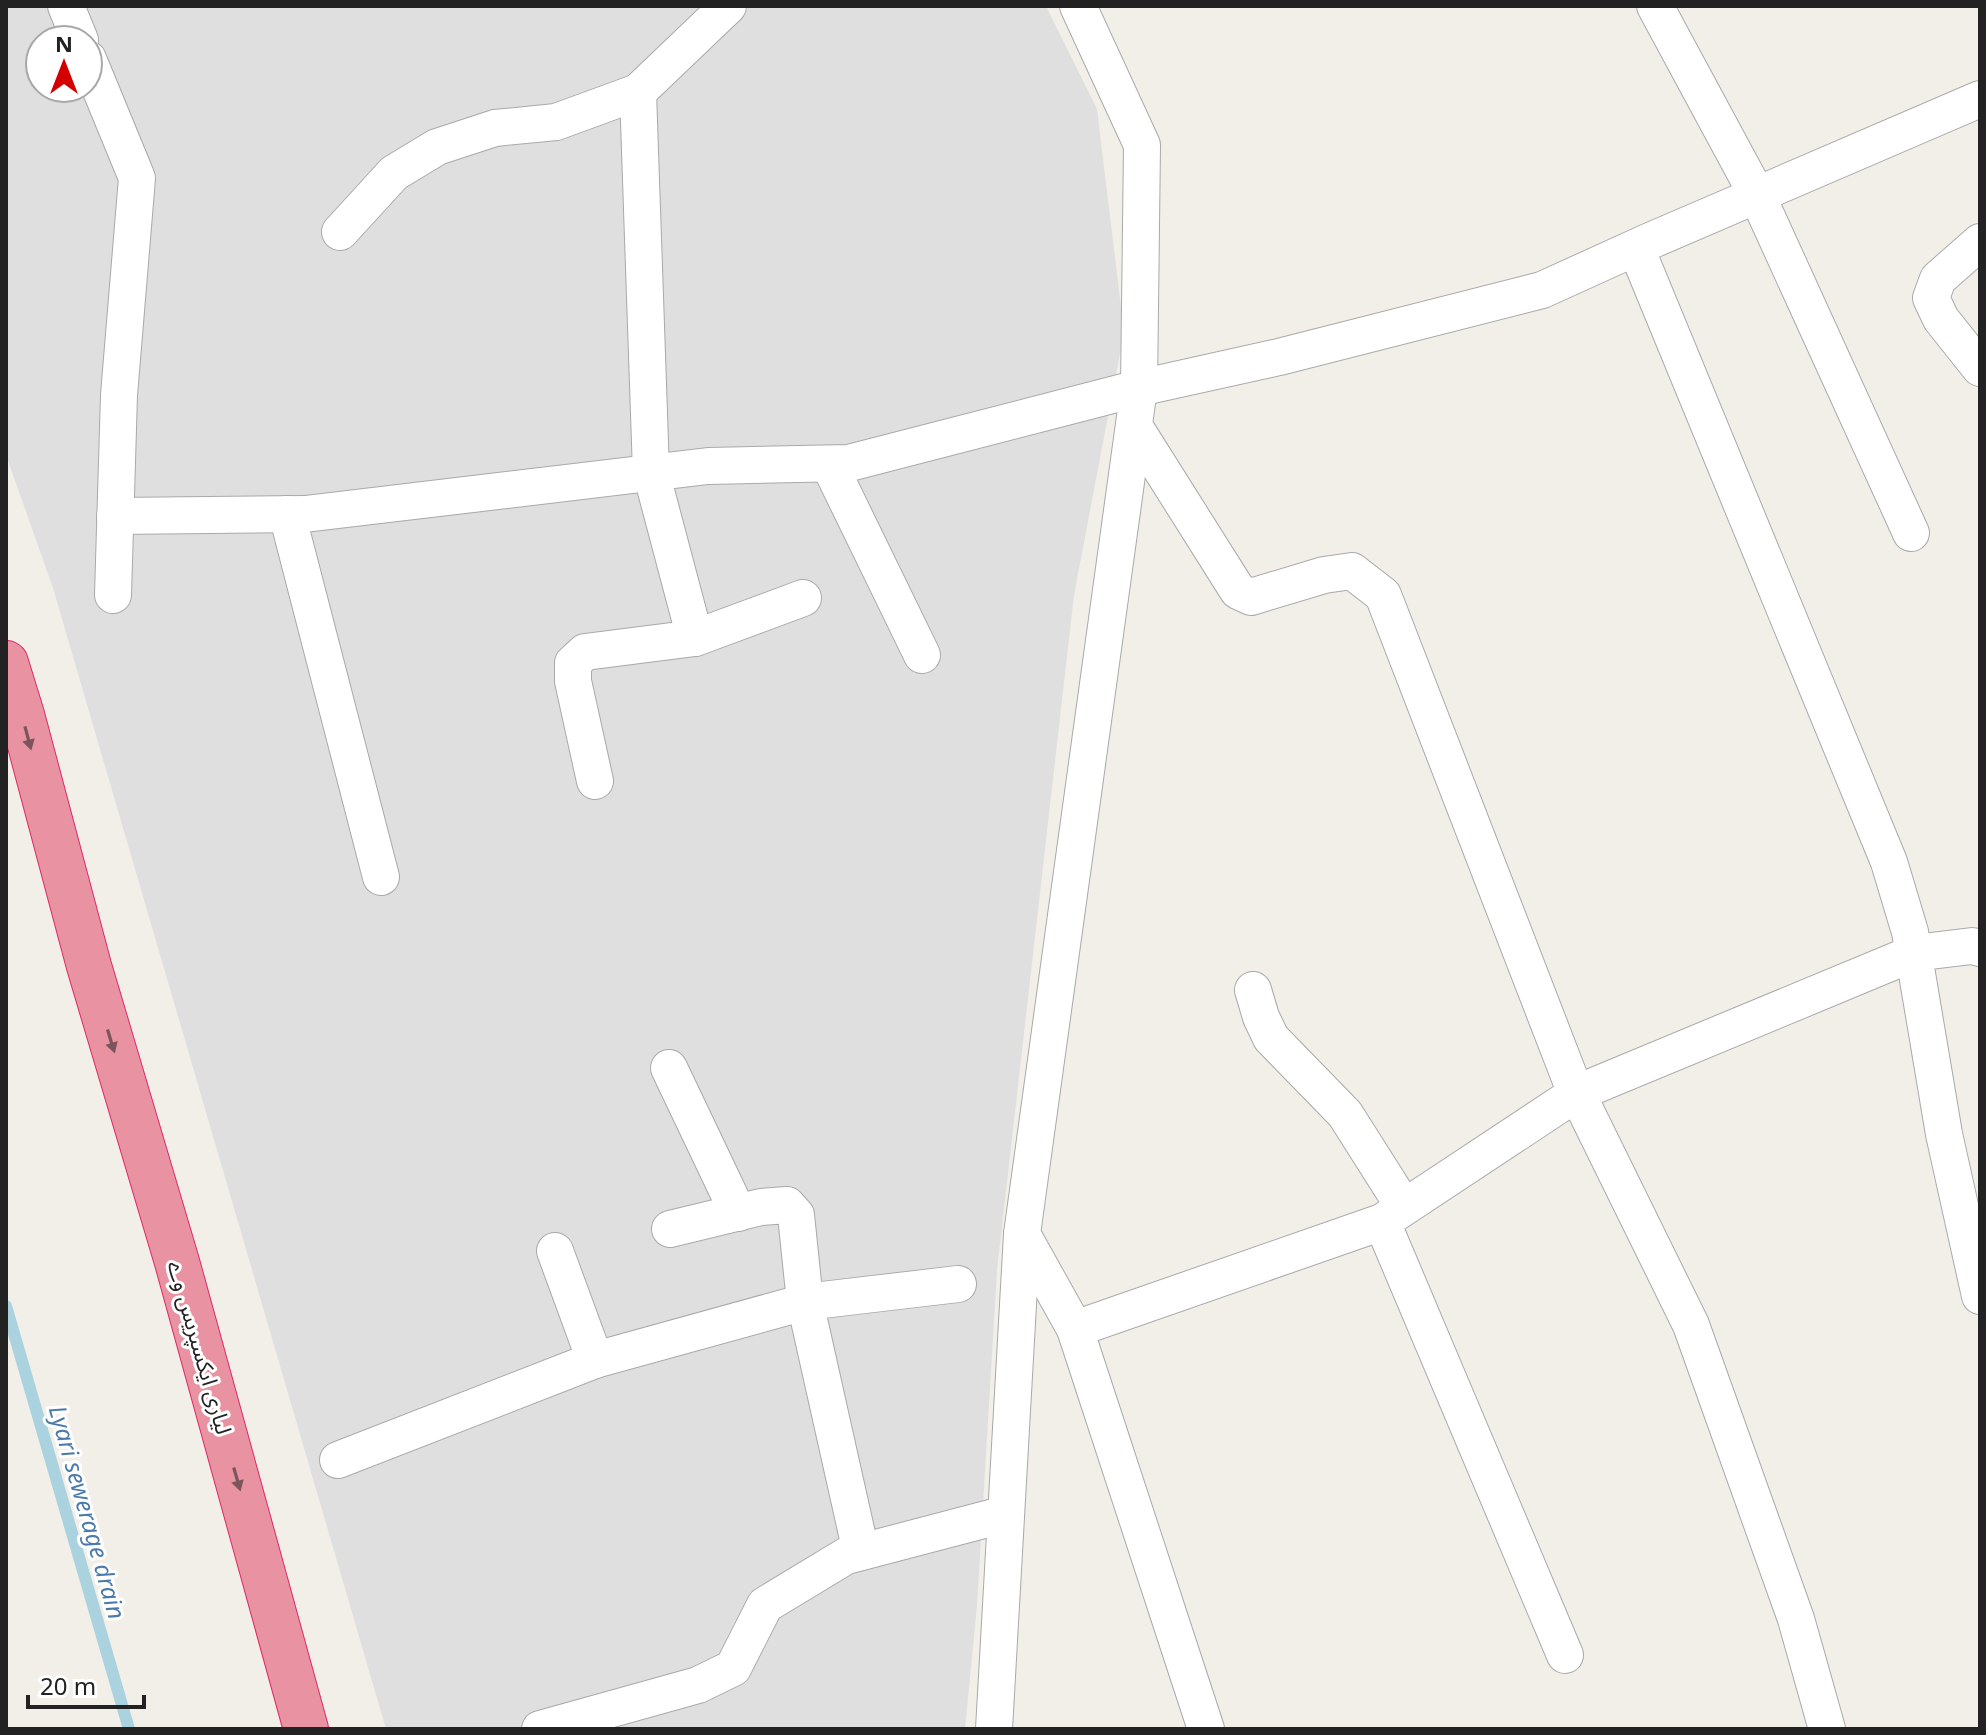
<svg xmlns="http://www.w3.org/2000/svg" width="1986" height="1735" font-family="'Noto Sans','Noto Sans Arabic',sans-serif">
  <rect width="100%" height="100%" fill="#f2efe9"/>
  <path fill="#e0dfdf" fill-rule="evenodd" d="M 6,6 L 1046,6 L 1097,109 L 1124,332 L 1074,595 L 997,1270 L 977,1606 L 965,1729 L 386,1729 L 53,588 L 6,455 ZM 40,40 L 88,40 L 88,88 L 40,88 Z"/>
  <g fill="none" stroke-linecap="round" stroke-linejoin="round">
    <polyline stroke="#aad3df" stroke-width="12" points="6,1306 129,1729"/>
    <g stroke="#a9a9a9" stroke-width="38">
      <g id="street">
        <polyline points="66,6 80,40"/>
        <polyline points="1655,6 1757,195 1911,533"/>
        <polyline points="88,59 137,178 119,395 113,595"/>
        <polyline points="638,92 651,472 695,638"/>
        <polyline points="340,232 394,173 437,147 495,128 556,122 638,92 728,6"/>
        <polyline points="1980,242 1938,279 1931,298 1941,319 1980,368"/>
        <polyline points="1636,248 1889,862 1910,932 1944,1134 1980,1296"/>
        <polyline points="1134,426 1238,591 1251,597 1324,575 1352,571 1383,595 1571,1081 1691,1325 1796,1619 1827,1729"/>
        <polyline points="829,464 922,655"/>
        <polyline points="287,514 381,877"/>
        <polyline points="115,516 305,514 708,466 849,463 1139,388 1279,357 1542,290 1650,241 1980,99"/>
        <polyline points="595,781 573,681 573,663 585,652 695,638 803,598"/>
        <polyline points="1253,990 1261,1017 1271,1038 1345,1114 1404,1207"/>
        <polyline points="669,1068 738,1213"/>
        <polyline points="1382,1222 1565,1655"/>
        <polyline points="670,1229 761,1207 787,1205 796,1215 805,1302 861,1552"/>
        <polyline points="1022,1234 1075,1329 1206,1729"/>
        <polyline points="555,1251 595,1360"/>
        <polyline points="1075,1329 1382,1222 1577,1093 1914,953 1972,946 1980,948"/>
        <polyline points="338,1460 595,1360 805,1302 958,1284"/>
        <polyline points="540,1729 698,1685 733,1668 765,1605 846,1556 1006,1514"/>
        <polyline points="994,1729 1022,1234 1139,388 1142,145 1078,6"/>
      </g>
    </g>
    <g stroke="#dc2a67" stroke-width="46">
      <polyline id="highway" points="6,663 22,715 89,966 177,1262 306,1729"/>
    </g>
    <use href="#street" stroke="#fff" stroke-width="36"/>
    <use href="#highway" stroke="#e892a2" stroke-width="44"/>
  </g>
  <defs><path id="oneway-solid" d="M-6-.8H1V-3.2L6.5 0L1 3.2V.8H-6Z" transform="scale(2)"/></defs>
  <g fill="#7b545c">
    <use href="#oneway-solid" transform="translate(28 738) rotate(75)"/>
    <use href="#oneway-solid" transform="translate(111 1041) rotate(73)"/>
    <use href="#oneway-solid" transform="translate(237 1479) rotate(74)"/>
  </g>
  <g text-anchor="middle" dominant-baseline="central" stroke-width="6" stroke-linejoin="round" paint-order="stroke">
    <g font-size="22" fill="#222" stroke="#fff">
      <text transform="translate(201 1347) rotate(74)">لیاری ایکسپریس وے</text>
    </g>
    <g font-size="24" font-style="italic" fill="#4a7aab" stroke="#fff">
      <text transform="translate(88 1512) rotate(74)">Lyari sewerage drain</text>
    </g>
  </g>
  <rect width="1986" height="1735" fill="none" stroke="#222222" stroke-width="16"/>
  <g transform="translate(64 64)"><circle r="38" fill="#ffffff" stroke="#a7a7a7" stroke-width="2"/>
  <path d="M0-6L14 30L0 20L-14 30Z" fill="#d40000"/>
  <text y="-12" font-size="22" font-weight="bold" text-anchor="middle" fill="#222222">N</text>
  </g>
  <path d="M28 1695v12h116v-12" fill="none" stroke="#222222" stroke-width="4"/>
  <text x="40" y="1695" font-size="24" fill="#222222" stroke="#ffffff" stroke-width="6" paint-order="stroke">20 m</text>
</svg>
